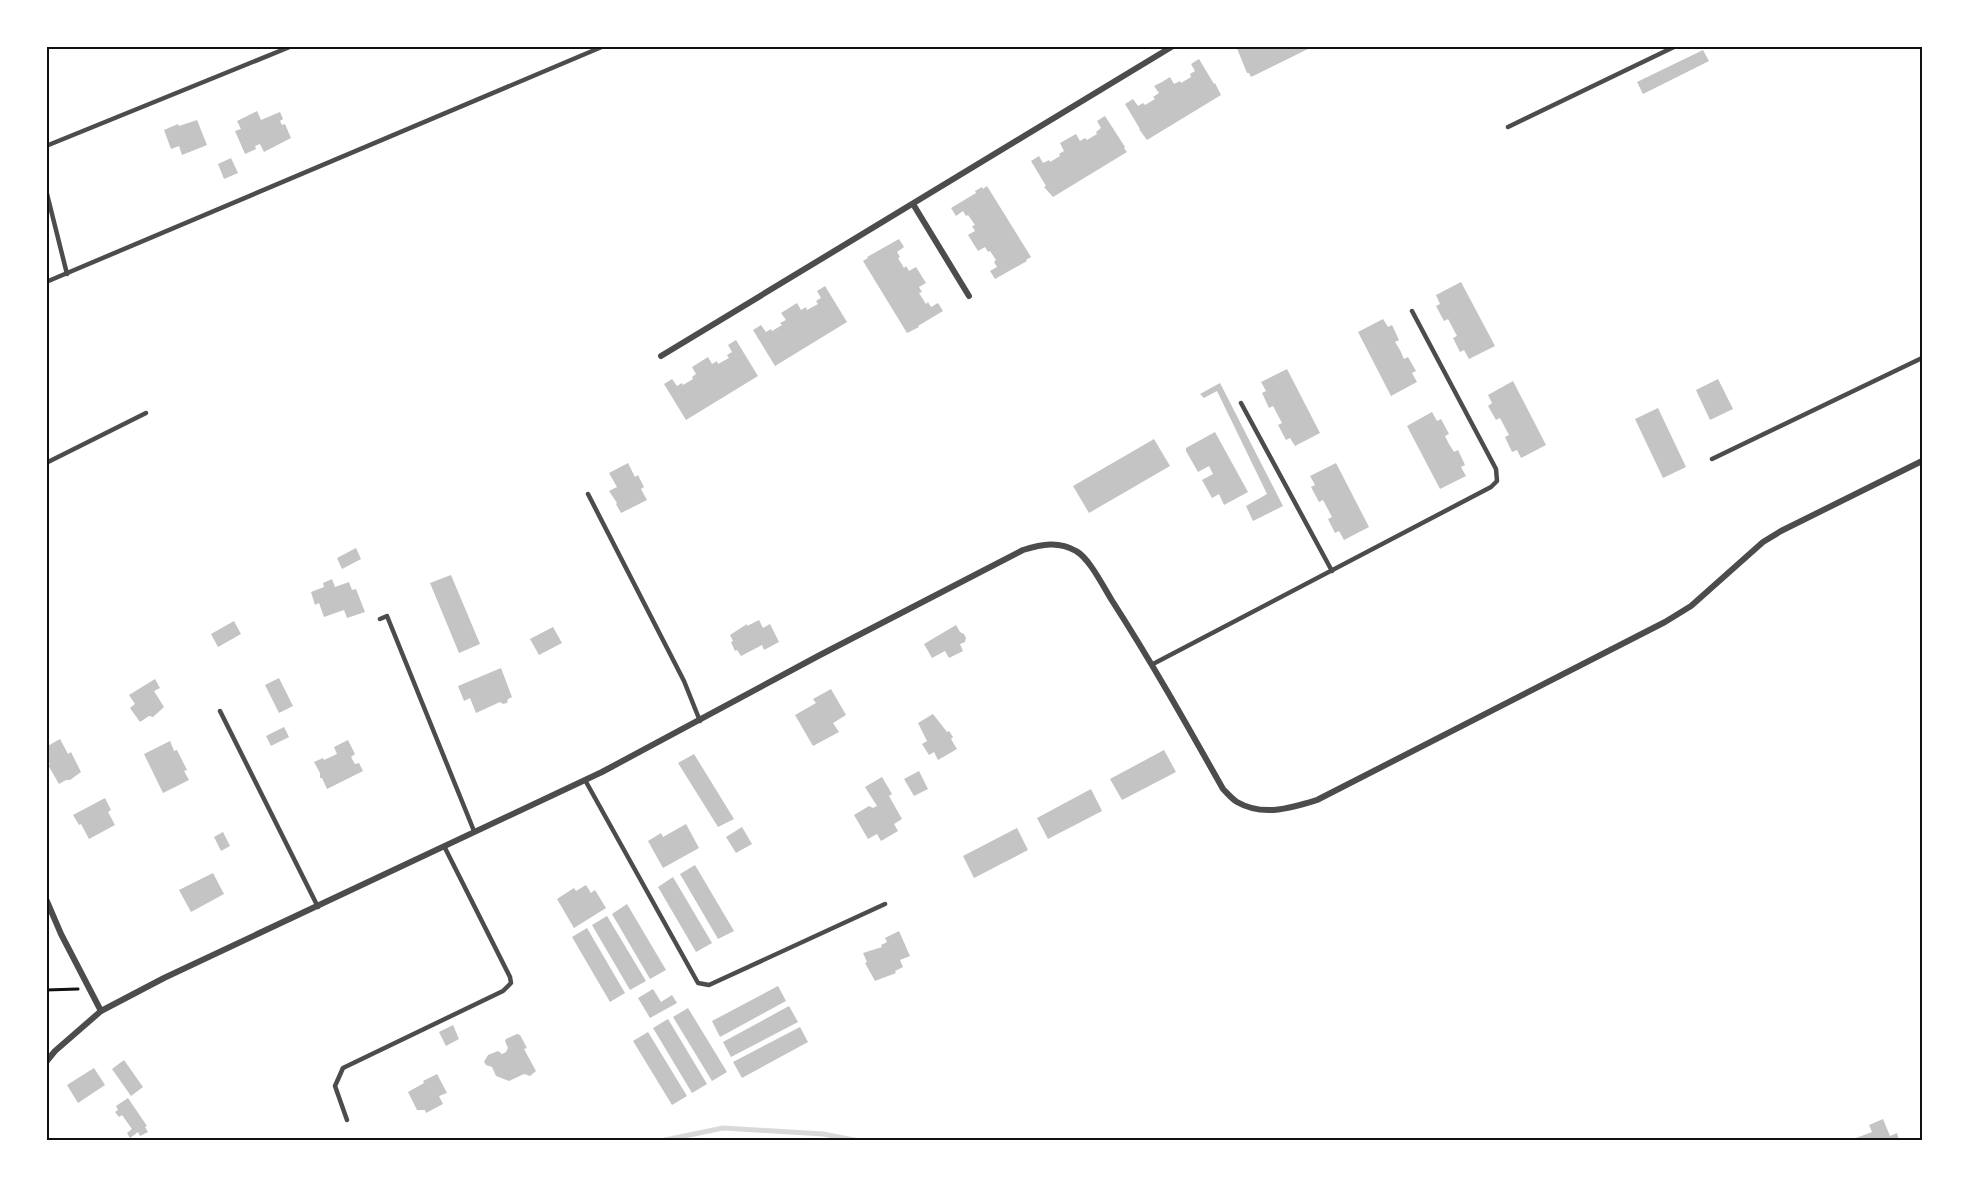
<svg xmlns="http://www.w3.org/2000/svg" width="1969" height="1187" font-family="'Asap Condensed',sans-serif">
  <rect width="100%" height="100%" fill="#fff"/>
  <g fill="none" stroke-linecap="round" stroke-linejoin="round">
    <polyline stroke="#d9d9d9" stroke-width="5" points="665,1140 723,1128 823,1134 854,1140"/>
  </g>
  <g fill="#c4c4c4">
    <polygon points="1236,46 1314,46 1251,77 1249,73 1247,73"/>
    <polygon points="1703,50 1709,61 1643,94 1637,82"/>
    <polygon points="1199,59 1214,84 1215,83 1221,95 1147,140 1139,129 1140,129 1125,104 1133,99 1138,106 1143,103 1145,105 1155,99 1153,97 1159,93 1154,86 1162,82 1170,77 1174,84 1180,81 1181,83 1191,77 1190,74 1195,71 1191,64"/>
    <polygon points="257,111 261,120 280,112 283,119 280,121 282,125 285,124 291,138 264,152 260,144 255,146 256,149 245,154 235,131 241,129 237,121"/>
    <polygon points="1105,116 1125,147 1124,148 1127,152 1053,197 1044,187 1046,186 1031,161 1039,156 1043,163 1049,160 1050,162 1060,156 1059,154 1064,151 1060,143 1076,134 1080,141 1085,138 1087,140 1097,134 1096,132 1101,128 1097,121"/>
    <polygon points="197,120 207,145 182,155 179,146 171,149 164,130 178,124 179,126"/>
    <polygon points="231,158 238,173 224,179 218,164"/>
    <polygon points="987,186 1031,257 1026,260 1027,261 995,279 990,271 997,267 994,262 996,260 990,251 988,252 985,247 978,251 968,235 975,231 972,226 975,225 968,215 966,216 963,211 956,216 951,208 976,193 975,191 982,187 983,189"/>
    <polygon points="899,239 904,247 897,252 900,257 898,258 904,268 906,266 909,271 916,267 926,283 919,287 922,292 919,293 926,304 928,302 931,307 938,303 943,311 918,326 919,327 907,333 863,261 868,258 867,257"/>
    <polygon points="1461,282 1495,346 1469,359 1464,350 1460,352 1453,338 1457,336 1448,319 1444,321 1436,306 1440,304 1436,295"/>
    <polygon points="825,286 847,322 775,366 753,330 761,325 766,332 771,329 772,331 782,325 780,323 786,320 781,313 797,303 801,310 806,307 807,310 818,304 816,301 821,298 817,291"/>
    <polygon points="1383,319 1388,327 1392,325 1399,340 1395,342 1400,350 1404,359 1408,357 1416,371 1412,373 1417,382 1391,396 1358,332"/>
    <polygon points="736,340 758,376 686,420 664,384 672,379 677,386 682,383 683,385 693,379 692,377 696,374 692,367 708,357 712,364 717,361 718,364 729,358 727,355 732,352 728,345"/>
    <polygon points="1287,369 1320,433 1295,446 1290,438 1286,440 1278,425 1282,423 1273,406 1269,408 1262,393 1266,391 1261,382"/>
    <polygon points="1718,379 1733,409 1710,420 1696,390"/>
    <polygon points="1513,381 1546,445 1521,458 1517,450 1512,452 1505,437 1509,435 1500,418 1496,420 1488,406 1492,403 1488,395"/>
    <polygon points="1220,383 1283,506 1253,521 1246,506 1267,494 1217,391 1204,398 1200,394"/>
    <polygon points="1658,408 1686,467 1663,478 1635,419"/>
    <polygon points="1432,412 1437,421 1441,419 1449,434 1445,436 1449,444 1454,452 1458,450 1465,465 1461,467 1466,476 1440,489 1407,426"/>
    <polygon points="1215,432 1248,492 1224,505 1219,494 1212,498 1202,480 1213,474 1209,466 1198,472 1186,451 1186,448"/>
    <polygon points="1154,439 1170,466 1089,513 1073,486"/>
    <polygon points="628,463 635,477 638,475 644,487 641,489 647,500 621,513 616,504 617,503 609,491 617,487 609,473"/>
    <polygon points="1336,463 1369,527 1344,540 1339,531 1335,533 1328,519 1332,517 1323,500 1319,502 1311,487 1315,485 1310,476"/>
    <polygon points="356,548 361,559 342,569 337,558"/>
    <polygon points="451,575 480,644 459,653 430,583"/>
    <polygon points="332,579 335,587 349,582 352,590 356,589 365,612 347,618 344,610 324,617 319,603 315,605 311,592 324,587 323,583"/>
    <polygon points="759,620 763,628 770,624 779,642 764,650 762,645 741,656 737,650 735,651 731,642 733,641 730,635 747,624 747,626"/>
    <polygon points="234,621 241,634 218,647 211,634"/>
    <polygon points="956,625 960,632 964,634 966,638 965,642 960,644 963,651 949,658 945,651 932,658 924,644"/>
    <polygon points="553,627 562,643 539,655 530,639"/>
    <polygon points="501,668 512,697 508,699 507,703 503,704 500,702 476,713 470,698 464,701 458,686"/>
    <polygon points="279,678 293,706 279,713 265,685"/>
    <polygon points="155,679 160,688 154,691 164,707 153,717 149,716 140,722 130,708 135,704 129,695"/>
    <polygon points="831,689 846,715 833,723 839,732 813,746 795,715 816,703 813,699"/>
    <polygon points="933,714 947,732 949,731 953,737 951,739 957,749 938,760 934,752 929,755 922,744 927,741 918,723"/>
    <polygon points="284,727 289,737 271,746 266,736"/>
    <polygon points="60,739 68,754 71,752 81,772 70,780 66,780 59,784 48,765 50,764 46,758 46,747"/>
    <polygon points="348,740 355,754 351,757 355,764 359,763 363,771 327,789 322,778 320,778 320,773 314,762 323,758 324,760 337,754 334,747"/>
    <polygon points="170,741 174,751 177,750 187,770 184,771 189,780 163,793 144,754"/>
    <polygon points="1164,750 1176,772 1122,800 1110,779"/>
    <polygon points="694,754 734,819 718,827 678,763"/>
    <polygon points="919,771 928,789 914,796 904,779"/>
    <polygon points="882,777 892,794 889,796 902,819 894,824 898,831 881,841 877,834 868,839 854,815 869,806 873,808 877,806 865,787"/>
    <polygon points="1091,789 1102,811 1048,839 1037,818"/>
    <polygon points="105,798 111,810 108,812 115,825 89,839 81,824 79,825 73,815"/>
    <polygon points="686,824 699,848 663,868 648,841 661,833 663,837"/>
    <polygon points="742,827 752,844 736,853 726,837"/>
    <polygon points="1017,828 1028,850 974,878 963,856"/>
    <polygon points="223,832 230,846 221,851 214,837"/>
    <polygon points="695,865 734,931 718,939 680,874"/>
    <polygon points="213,873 224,894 191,912 179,890"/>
    <polygon points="673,877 712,943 696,952 658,887"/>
    <polygon points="586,885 591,893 595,890 606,908 574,928 557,899 574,888 576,891"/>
    <polygon points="627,904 666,970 650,979 612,914"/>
    <polygon points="607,916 646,981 630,990 592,925"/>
    <polygon points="587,928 625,993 610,1002 572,937"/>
    <polygon points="899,931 910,956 900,960 903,967 895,971 896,973 875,981 865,963 867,962 863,953 882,947 881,945 887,942 885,938"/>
    <polygon points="778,986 786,1001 720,1037 712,1021"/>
    <polygon points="653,989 661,1002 672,995 677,1003 650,1018 638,998"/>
    <polygon points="789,1006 798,1022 731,1057 723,1042"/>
    <polygon points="688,1008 727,1072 712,1081 673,1017"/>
    <polygon points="668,1019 707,1084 692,1093 653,1028"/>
    <polygon points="453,1025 459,1039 446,1046 439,1032"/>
    <polygon points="800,1027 808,1042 742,1078 733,1062"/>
    <polygon points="648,1032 687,1096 672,1105 633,1041"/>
    <polygon points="517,1034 520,1035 527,1048 524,1049 536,1071 530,1076 524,1074 509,1081 496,1076 492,1067 486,1065 484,1062 488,1055 498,1051 502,1054 506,1052 508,1048 505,1041 506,1039"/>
    <polygon points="124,1060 143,1087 131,1096 112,1069"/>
    <polygon points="94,1068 105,1085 78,1103 67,1085"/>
    <polygon points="437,1074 447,1093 439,1096 443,1104 426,1113 425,1110 417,1110 408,1092 424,1083 423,1081"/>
    <polygon points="128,1098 147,1126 145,1127 148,1132 140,1136 138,1132 130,1138 127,1133 132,1129 122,1115 119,1117 115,1112 118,1110 116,1106"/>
    <polygon points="1883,1119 1890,1136 1897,1133 1899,1140 1857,1140 1856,1138 1872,1132 1869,1125"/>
  </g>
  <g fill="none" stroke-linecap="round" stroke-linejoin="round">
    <polyline stroke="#111" stroke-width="3" points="46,990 78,989"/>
    <g stroke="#4c4c4c" stroke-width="4.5">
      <polyline points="1508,127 1676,46"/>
      <polyline points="46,146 292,46"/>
      <polyline points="46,190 67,274"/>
      <polyline points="46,282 604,46"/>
      <polyline points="1241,403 1332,571"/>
      <polyline points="1712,459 1922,358"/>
      <polyline points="46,463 146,413"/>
      <polyline points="588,494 684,681 700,721"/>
      <polyline points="380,619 387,616 474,831"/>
      <polyline points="1153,664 1491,487 1497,481 1496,469 1412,311"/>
      <polyline points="220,711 318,907"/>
      <polyline points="585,780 698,983 709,985 885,904"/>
      <polyline points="347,1120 335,1086 343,1068 503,991 511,983 510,977 444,846"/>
    </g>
    <g stroke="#4c4c4c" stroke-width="6">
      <polyline points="913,204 969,296"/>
      <polyline points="661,356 1173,46"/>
      <polyline points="46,899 61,934 101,1011"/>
      <path d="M 46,1062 L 55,1051 L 101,1011 L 164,978 L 602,772 L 820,655 L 1023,550 C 1042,544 1059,541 1076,551 C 1089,558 1103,586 1111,599 C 1151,661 1187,725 1223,789 C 1227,793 1232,799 1237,802 C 1263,817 1291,808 1317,800 L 1665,622 L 1691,606 L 1763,542 L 1781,531 L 1922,461"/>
    </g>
  </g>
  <rect width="1969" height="1187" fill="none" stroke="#ffffff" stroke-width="96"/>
  <rect x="48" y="48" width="1873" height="1091" fill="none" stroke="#111" stroke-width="2"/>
</svg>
